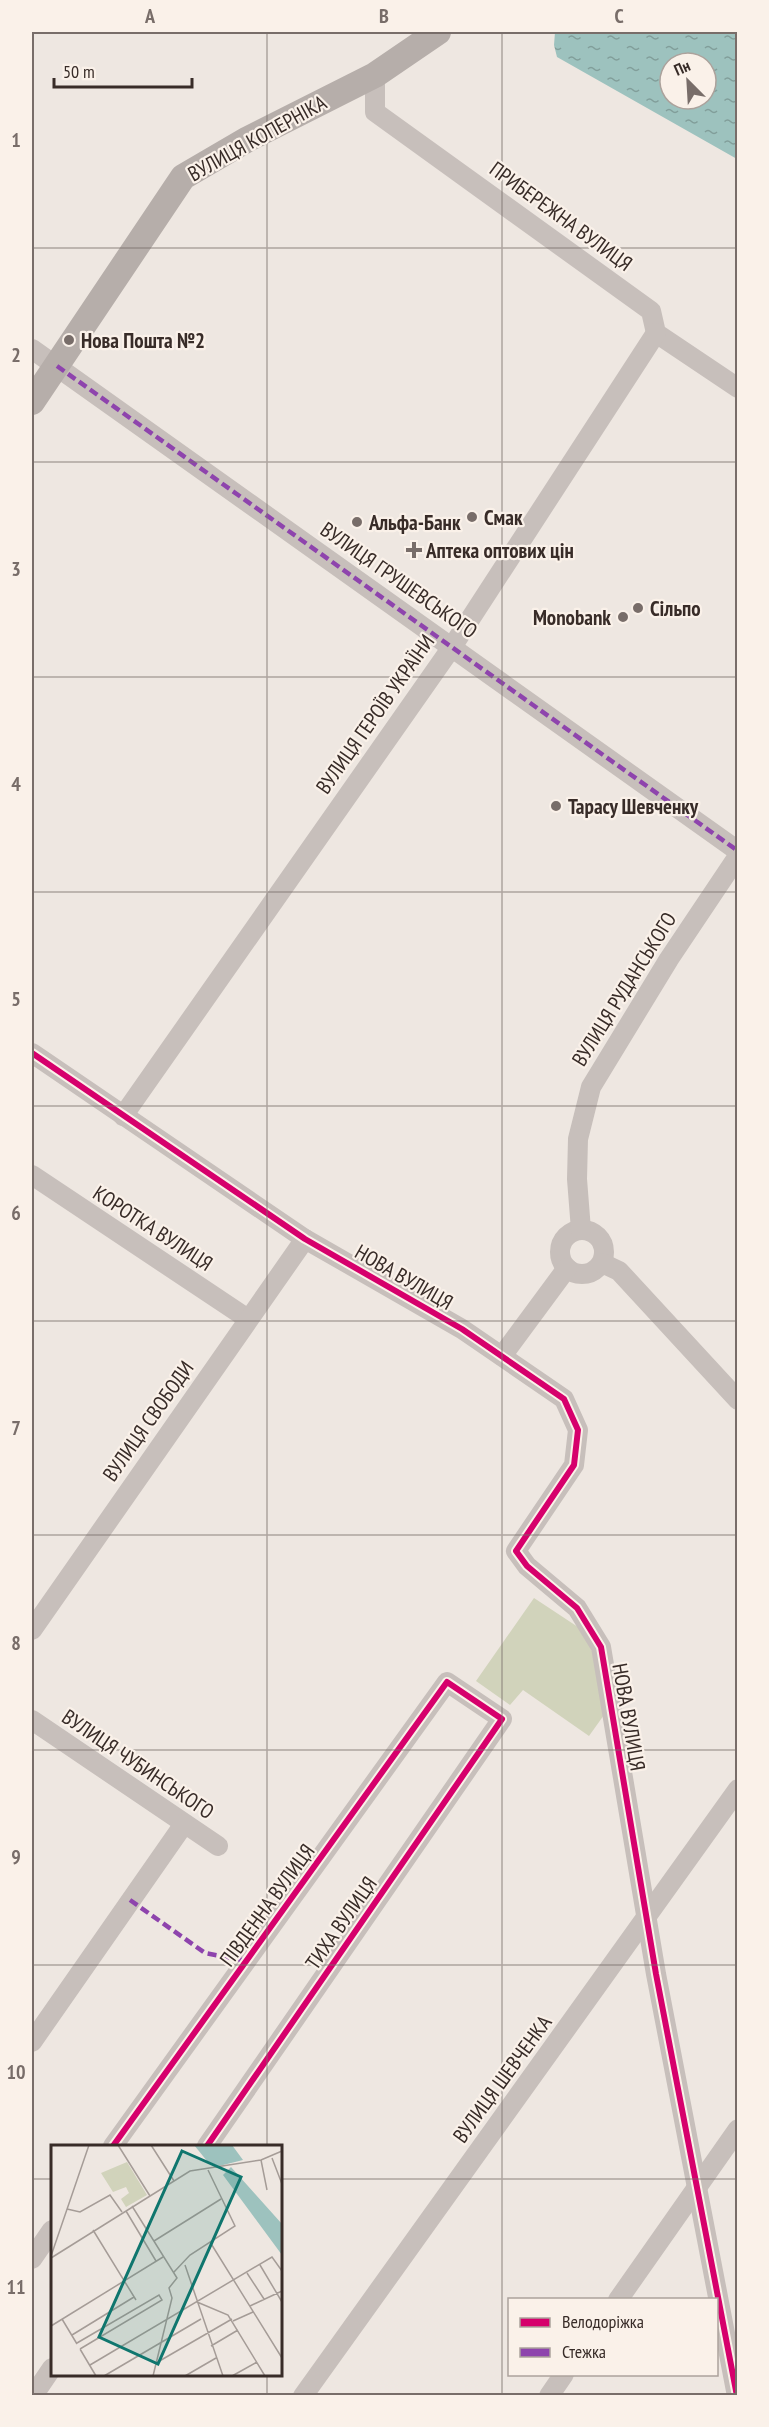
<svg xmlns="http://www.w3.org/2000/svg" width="769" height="2427" font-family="'PT Sans Narrow',sans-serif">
  <defs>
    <pattern id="water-ripples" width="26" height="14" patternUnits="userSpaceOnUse" patternTransform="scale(1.5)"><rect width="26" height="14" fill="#9dc2be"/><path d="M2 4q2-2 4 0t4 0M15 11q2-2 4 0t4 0" fill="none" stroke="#819e9a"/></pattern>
  </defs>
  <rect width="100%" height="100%" fill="#eee7e1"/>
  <polygon fill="#d1d3bb" points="534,1598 581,1629 593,1653 604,1715 589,1736 523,1690 510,1705 476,1681"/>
  <path fill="url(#water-ripples)" fill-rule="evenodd" d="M 555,32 L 737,32 L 737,159 L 557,57 L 554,45 ZM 670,63 L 706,63 L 706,99 L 670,99 Z"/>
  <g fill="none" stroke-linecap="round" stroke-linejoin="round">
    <g stroke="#c7bfbb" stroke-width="20">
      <polyline points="375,75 375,112 651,311 656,333 738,388"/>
      <polyline points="32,349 738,851"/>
      <polyline points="32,1053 305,1239 462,1329 564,1399 578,1430 574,1465 516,1551 527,1566 577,1608 601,1647 656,1974 737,2396"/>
      <polyline points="123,1116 452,647 656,333"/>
      <polyline points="32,1175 248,1319"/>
      <circle cx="582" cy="1252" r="22"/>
      <polyline points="581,1230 577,1179 578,1139 591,1087 669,959 738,856"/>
      <polyline points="602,1263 619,1271 738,1400"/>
      <polyline points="502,1356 567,1268"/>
      <polyline points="32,1630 305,1239"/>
      <polyline points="32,1720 218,1846"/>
      <polyline points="32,2042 184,1824"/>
      <polyline points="113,2146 447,1682 502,1719 207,2146"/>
      <polyline points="32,2259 52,2230"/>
      <polyline points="618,2300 738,2129"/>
      <polyline points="33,2396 52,2368"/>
      <polyline points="303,2396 738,1789"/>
      <polyline points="549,2396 564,2374"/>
    </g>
    <polyline stroke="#b6aeaa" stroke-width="26" points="32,402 183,177 248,139 375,75 438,32"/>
    <g stroke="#8e44ad" stroke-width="4.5" stroke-dasharray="9 4.5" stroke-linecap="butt">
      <polyline points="57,366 738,851"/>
      <polyline points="130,1900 205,1953 247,1961"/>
    </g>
    <g stroke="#faf1e9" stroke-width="10">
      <g id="cycleway">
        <polyline points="32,1053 305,1239 462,1329 564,1399 578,1430 574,1465 516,1551 527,1566 577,1608 601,1647 656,1974 737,2396"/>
        <polyline points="113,2146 447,1682 502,1719 207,2146"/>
      </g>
    </g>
    <use href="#cycleway" stroke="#d6006c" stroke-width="6"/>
  </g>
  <path fill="none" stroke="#786d69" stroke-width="1.5" stroke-opacity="0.55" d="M 267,32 L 267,2146M 502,32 L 502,2396M 32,248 L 738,248M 32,462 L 738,462M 32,677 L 738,677M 32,892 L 738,892M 32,1106 L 738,1106M 32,1321 L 738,1321M 32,1535 L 738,1535M 32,1750 L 738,1750M 32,1965 L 738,1965M 32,2179 L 52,2179M 280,2179 L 738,2179M 267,2374 L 267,2396"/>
  <g fill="#786d69" stroke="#faf1e9" stroke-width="2">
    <circle cx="69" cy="340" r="6"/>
    <circle cx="472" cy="517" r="6"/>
    <circle cx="357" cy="522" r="6"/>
    <path d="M411 541h6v6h6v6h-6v6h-6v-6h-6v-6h6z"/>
    <circle cx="638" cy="608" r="6"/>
    <circle cx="623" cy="617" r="6"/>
    <circle cx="556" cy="806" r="6"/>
  </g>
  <g text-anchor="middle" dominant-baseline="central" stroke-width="4.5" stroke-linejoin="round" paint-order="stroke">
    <g font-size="21" fill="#382c28" stroke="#faf1e9">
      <text transform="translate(257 138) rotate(-29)">ВУЛИЦЯ КОПЕРНІКА</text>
      <text transform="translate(561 216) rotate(36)">ПРИБЕРЕЖНА ВУЛИЦЯ</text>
      <text transform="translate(399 580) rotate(35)">ВУЛИЦЯ ГРУШЕВСЬКОГО</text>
      <text transform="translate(375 714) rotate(-55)">ВУЛИЦЯ ГЕРОЇВ УКРАЇНИ</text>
      <text transform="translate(624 989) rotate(-58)">ВУЛИЦЯ РУДАНСЬКОГО</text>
      <text transform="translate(153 1228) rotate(33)">КОРОТКА ВУЛИЦЯ</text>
      <text transform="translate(404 1277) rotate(30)">НОВА ВУЛИЦЯ</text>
      <text transform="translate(148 1421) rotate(-55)">ВУЛИЦЯ СВОБОДИ</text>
      <text transform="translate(629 1717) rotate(80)">НОВА ВУЛИЦЯ</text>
      <text transform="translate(138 1764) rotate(34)">ВУЛИЦЯ ЧУБИНСЬКОГО</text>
      <text transform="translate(267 1905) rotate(-54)">ПІВДЕННА ВУЛИЦЯ</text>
      <text transform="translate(341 1923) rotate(-55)">ТИХА ВУЛИЦЯ</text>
      <text transform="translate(502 2079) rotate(-54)">ВУЛИЦЯ ШЕВЧЕНКА</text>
    </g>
    <g font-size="21" font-weight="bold" fill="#382c28" stroke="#faf1e9" text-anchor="start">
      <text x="81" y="340">Нова Пошта №2</text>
      <text x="484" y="517">Смак</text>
      <text x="369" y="522">Альфа-Банк</text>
      <text x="426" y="550">Аптека оптових цін</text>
      <text x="650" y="608">Сільпо</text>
      <text x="611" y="617" text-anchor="end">Monobank</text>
      <text x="568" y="806">Тарасу Шевченку</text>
    </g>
  </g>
  <g transform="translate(51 2145)">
    <rect width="231" height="231" fill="#eee7e1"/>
    <path d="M 76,17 L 96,50 L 75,62 L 70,54 L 78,48 L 75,42 L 62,47 L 50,28 Z" fill="#d1d3bb"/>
    <path d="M 143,0 L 181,0 L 192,15 L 168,21 L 156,16 ZM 180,22 L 231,79 L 231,110 L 172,30 Z" fill="#9dc2be"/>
    <path fill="none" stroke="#a59c97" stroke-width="1.5" d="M 67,0 L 99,51M 100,0 L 123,36M 221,13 L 231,39M 210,15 L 216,45M 81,61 L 126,133 L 118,143 L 121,153 L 102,231M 16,64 L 29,67 L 59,50 L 71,67M 75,66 L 105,116M 42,85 L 85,155M 103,96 L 170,54M 159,97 L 231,213M 0,111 L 38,0M 0,113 L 139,26 L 210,15 L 231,6M 134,120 L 172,231M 209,120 L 231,157M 123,127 L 139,110 L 184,81 L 157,25M 196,128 L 213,154M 146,157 L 177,170 L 214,231M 199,161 L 231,146M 11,174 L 26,199M 182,176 L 202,167M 0,181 L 112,112M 21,190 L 83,152M 26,198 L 108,150 L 111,155 L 29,204M 160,201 L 187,185M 29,204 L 45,231M 105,218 L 181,174M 39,220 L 221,112 L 231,126M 53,231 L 150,174M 134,231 L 165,213M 181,231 L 206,217"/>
    <path fill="#0f766e" fill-opacity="0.15" stroke="#0f766e" stroke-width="3" d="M 131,6 L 190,32 L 107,219 L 48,192 Z"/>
    <rect width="231" height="231" fill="none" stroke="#382c28" stroke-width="3"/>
  </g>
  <rect width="769" height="2427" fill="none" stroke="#faf1e9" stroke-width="66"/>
  <rect x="508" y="2298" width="210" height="78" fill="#faf1e9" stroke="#aca29c" stroke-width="1.5"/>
  <rect x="520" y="2318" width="30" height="9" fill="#d6006c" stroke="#aca29c" stroke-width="1.5"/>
  <text x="562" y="2328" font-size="18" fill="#382c28">Велодоріжка</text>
  <rect x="520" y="2348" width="30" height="9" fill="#8e44ad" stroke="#aca29c" stroke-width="1.5"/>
  <text x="562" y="2358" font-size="18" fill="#382c28">Стежка</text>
  <g transform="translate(688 81) rotate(336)"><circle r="28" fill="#faf1e9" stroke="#aca29c" stroke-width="1.5"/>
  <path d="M0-4.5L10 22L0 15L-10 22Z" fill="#786d69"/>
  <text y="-9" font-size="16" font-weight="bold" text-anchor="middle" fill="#382c28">Пн</text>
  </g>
  <path d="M54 78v9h138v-9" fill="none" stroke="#382c28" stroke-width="3"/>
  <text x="63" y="78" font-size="18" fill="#382c28" stroke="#faf1e9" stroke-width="4.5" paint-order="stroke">50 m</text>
  <rect x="33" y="33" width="703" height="2361" fill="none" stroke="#786d69" stroke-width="2"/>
  <g font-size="20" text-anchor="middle" font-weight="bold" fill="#786d69">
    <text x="150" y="23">A</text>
    <text x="384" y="23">B</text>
    <text x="619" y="23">C</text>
    <text x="16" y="147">1</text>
    <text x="16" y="362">2</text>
    <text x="16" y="576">3</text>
    <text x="16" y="791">4</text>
    <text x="16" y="1006">5</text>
    <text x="16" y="1220">6</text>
    <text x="16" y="1435">7</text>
    <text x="16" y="1650">8</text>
    <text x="16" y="1864">9</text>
    <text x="16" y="2079">10</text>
    <text x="16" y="2294">11</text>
  </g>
</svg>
